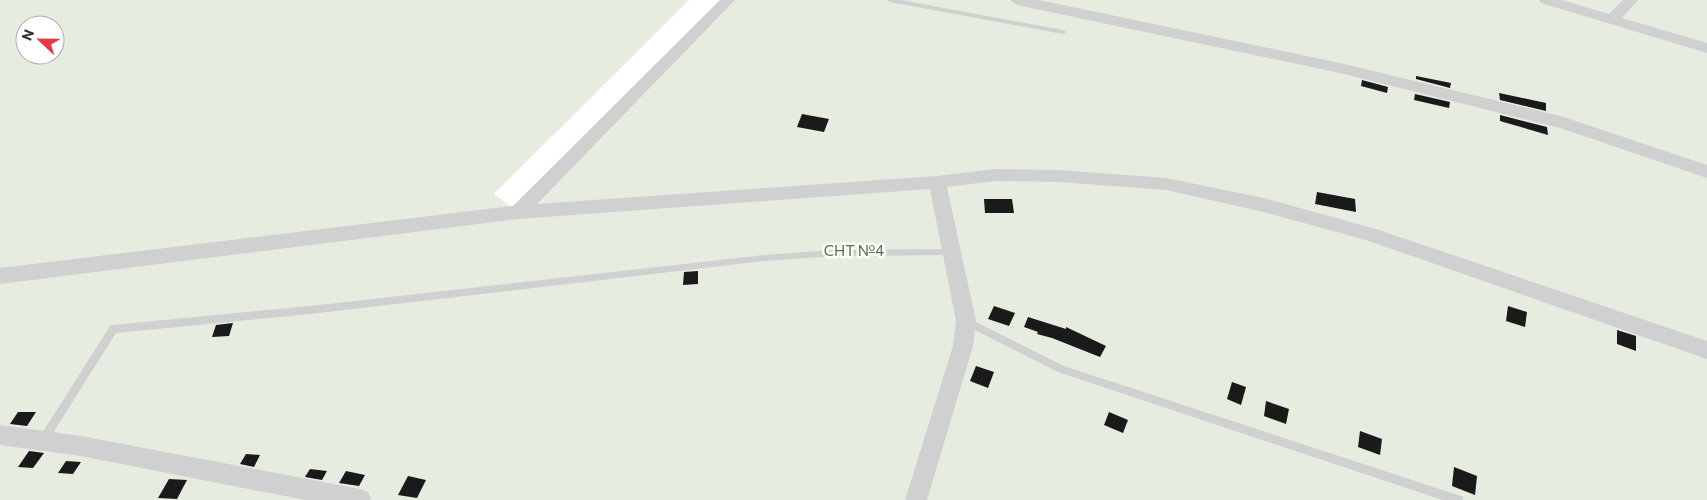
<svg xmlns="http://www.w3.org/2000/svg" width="1707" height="500" font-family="Commissioner,sans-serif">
  <rect width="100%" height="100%" fill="#fff"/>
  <path fill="#e6ecdf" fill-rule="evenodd" d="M 0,0 L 689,0 L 494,194 L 518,212 L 728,0 L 1707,0 L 1707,500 L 0,500 ZM 25,25 L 55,25 L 55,55 L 25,55 Z"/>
  <g fill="#1a1a1a">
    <polygon points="1416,76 1451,83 1450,88 1416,79"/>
    <polygon points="1362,80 1388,87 1387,93 1361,86"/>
    <polygon points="1499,93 1546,103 1546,111 1500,100"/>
    <polygon points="1415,94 1450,102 1449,108 1414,100"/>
    <polygon points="802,114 829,119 824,132 797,127"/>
    <polygon points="1500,115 1547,127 1548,135 1500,121"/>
    <polygon points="1317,192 1355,199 1356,212 1315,204"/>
    <polygon points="984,199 1012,199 1014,213 985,213"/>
    <polygon points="698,271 698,284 683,285 684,272"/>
    <polygon points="994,306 1015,313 1009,326 988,319"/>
    <polygon points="1508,306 1527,312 1525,327 1506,321"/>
    <polygon points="1028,317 1066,329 1066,327 1106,346 1100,357 1052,338 1037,334 1038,332 1024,327"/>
    <polygon points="233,323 229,336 212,337 216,325"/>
    <polygon points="1617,330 1636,336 1636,351 1617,344"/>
    <polygon points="976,366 994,372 988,388 970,381"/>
    <polygon points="1232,382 1246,387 1241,405 1227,399"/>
    <polygon points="1266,401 1289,409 1286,424 1264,416"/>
    <polygon points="18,412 36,412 27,426 10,424"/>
    <polygon points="1109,412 1128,420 1123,433 1104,425"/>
    <polygon points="1360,431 1382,439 1380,455 1358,447"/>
    <polygon points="29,451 44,453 33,468 18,467"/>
    <polygon points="246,454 260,455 254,467 240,464"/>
    <polygon points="66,461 81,462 73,474 58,473"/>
    <polygon points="1454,467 1477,476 1475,495 1452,486"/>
    <polygon points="310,469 327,471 322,480 305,477"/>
    <polygon points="346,471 365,475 359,486 339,483"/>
    <polygon points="408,476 426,480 417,498 398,495"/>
    <polygon points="169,479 187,480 177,499 158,498"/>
  </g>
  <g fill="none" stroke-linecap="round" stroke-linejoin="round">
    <g fill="#d0d0d0" fill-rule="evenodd">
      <polygon points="887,0 901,0 1063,30 1067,32 1063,34 890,2"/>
      <polygon points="952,249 955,250 956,252 955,254 952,255 834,256 765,261 319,313 116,333 46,444 42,446 38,444 37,441 110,326 113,325 319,305 765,255 834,250"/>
      <polygon points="966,317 1064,366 1458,495 1462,496 1463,500 1443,500 1058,372 963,324 961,321 963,318"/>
    </g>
    <g fill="#d0d0d0" fill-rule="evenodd">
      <polygon points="720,0 735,0 537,204 937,176 995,169 1059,170 1166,178 1264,198 1376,229 1707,341 1707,359 1366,240 1264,212 1166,190 1059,182 995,181 947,187 976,321 973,346 927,500 905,500 953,346 956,321 930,189 518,219 0,284 0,268 513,206"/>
      <polygon points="1010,0 1039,0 1340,63 1564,117 1707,165 1707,178 1560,128 1340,73 1017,5"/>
      <polygon points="1539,0 1562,0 1609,14 1623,0 1638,0 1622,18 1707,43 1707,53 1541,3"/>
      <polygon points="0,425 81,436 360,489 368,492 371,500 305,500 81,456 0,445"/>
    </g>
  </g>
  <g text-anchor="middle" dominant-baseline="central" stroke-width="5" stroke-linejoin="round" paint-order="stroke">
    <g font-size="15" fill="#56703f" stroke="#fff">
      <text x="854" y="250">СНТ №4</text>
    </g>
  </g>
  <g transform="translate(40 40) rotate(292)"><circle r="24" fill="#ffffff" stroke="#adadad"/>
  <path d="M0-4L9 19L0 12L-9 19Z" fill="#e63946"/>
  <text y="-8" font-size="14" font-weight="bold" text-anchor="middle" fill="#333333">N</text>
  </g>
</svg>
